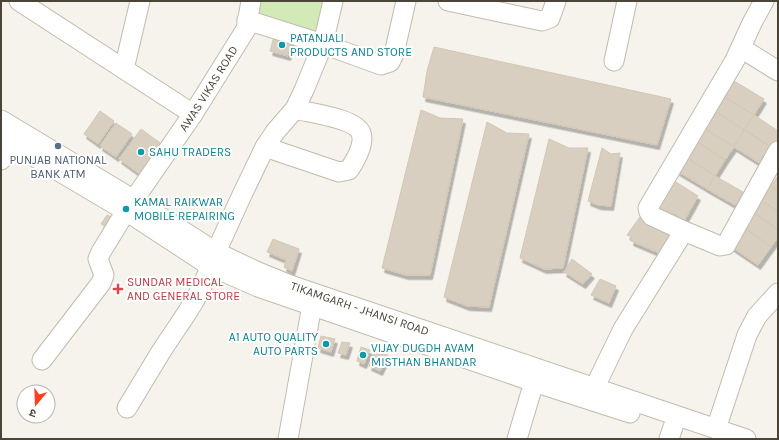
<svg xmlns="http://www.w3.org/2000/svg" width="779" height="440" font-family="Karla,'Noto Sans Devanagari',sans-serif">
  <defs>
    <filter id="shadow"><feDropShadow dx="2.5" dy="4.5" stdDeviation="0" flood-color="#0004"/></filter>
  </defs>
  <rect width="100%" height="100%" fill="#f6f3ec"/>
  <polygon fill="#d2eab5" points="254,1 329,1 320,39 251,18"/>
  <g fill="#d8cfc1" stroke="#d3c7b4" filter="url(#shadow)">
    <polygon points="275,33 293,38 288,56 270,51"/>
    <polygon points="434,47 671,99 657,145 423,97 427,71"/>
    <polygon points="734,81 764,99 754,115 724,97"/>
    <polygon points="724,97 754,115 744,130 715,111"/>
    <polygon points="421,110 440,118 463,119 430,275 406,275 382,268"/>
    <polygon points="100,111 114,121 98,144 84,134"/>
    <polygon points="715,111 744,130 734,147 704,128"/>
    <polygon points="754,115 778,131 778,138 772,147 744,130"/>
    <polygon points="487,122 507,133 529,134 489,307 467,306 444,297"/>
    <polygon points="116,123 132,134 116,157 100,146"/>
    <polygon points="704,128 734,147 725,160 696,141"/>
    <polygon points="141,129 163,145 141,175 119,159"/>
    <polygon points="744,130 771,147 761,164 734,147"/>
    <polygon points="549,139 569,148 588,148 563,268 544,269 520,258"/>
    <polygon points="696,141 725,160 715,176 686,157"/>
    <polygon points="602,148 611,154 620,153 611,206 598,205 588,201"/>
    <polygon points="686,157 715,176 707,189 677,171"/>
    <polygon points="715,176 743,192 735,205 707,189"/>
    <polygon points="778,176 778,191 771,186"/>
    <polygon points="671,179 698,196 683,223 677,215 654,210"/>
    <polygon points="771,186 778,191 778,212 762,201"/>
    <polygon points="762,201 778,212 778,230 754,213"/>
    <polygon points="754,213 778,230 778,238 771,247 743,227"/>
    <polygon points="107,215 119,220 112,230 101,224"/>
    <polygon points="640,217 675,233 670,245 665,243 659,253 631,241 632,237 627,235"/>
    <polygon points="743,227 771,247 758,265 730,246"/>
    <polygon points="273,239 299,249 292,271 284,267 286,260 267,252"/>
    <polygon points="572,259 592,274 583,284 564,272"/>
    <polygon points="600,279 616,286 609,303 591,295"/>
    <polygon points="321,336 335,339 331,352 318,348"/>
    <polygon points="342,342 350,343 346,355 338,353"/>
    <polygon points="361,347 370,350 364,364 357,361"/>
    <polygon points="375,351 388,355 380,371 369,366"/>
  </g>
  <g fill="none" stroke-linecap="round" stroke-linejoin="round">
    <g stroke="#c2bbae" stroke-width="21">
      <g id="minor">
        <polyline points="19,1 193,114"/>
        <polyline points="333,1 323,44 381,65 390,62 394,54 406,1"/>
        <polyline points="448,1 542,21 550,18 556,1"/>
        <polyline points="741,48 778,71"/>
        <polyline points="614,61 627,1"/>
        <polyline points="124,69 140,1"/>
        <path id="s1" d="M 1,120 L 134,200 L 216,252 L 256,271 L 290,285 L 746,439"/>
        <polyline points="1,137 126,211 210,266 258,287 534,382 630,413"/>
        <path d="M 265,147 L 339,172 L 349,170 C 355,161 365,144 361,133 C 355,118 309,113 295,109"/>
        <polyline points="1,160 11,144"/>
        <polyline points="684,231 652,216 649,212 648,208 735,60 752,23 764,1"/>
        <polyline points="216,252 241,197 265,147 275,132 295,109 304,90 323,44 247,20"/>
        <path id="s2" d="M 42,360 L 101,283 L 104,275 L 98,259 L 101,252 L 126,211 L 193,114 L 246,29 L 251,1"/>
        <polyline points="589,399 623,329 684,231 720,246 726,245 778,151"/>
        <path d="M 127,408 C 138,390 148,373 159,355 C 177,326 200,299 210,266"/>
        <polyline points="716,429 747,335 757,316 778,293"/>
        <polyline points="288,439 314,294"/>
        <polyline points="517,439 534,382"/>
        <polyline points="669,439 673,427"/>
      </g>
    </g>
    <use href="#minor" stroke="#fff" stroke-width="19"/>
  </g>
  <g fill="#0f9aa8" stroke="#fff" stroke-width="1.5">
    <circle cx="282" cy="45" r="4"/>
    <circle cx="141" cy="152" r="4"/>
    <circle cx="126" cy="209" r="4"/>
    <circle cx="326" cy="344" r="4"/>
    <circle cx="363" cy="355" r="4"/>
  </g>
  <circle fill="#5c6f8a" stroke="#fff" stroke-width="1.5" cx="58" cy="146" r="4"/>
  <path fill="#e0444e" stroke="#fff" stroke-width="1.5" d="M116 283h4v4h4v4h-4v4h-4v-4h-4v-4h4z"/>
  <g text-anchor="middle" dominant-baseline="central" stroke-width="4" stroke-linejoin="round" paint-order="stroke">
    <g font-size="12" fill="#0d838f" stroke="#fff" text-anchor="start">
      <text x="290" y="38">PATANJALI<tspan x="290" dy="14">PRODUCTS AND STORE</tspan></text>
      <text x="149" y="152">SAHU TRADERS</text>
      <text x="134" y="202">KAMAL RAIKWAR<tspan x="134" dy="14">MOBILE REPAIRING</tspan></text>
      <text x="318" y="337" text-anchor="end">A1 AUTO QUALITY<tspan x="318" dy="14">AUTO PARTS</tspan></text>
      <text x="371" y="348">VIJAY DUGDH AVAM<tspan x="371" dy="14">MISTHAN BHANDAR</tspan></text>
    </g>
    <g font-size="12" fill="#4b4439" stroke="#fff">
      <text stroke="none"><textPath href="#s2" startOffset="326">AWAS VIKAS ROAD</textPath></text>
      <text stroke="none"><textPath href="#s1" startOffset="407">TIKAMGARH - JHANSI ROAD</textPath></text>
    </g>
    <g font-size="12" fill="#4e5e75" stroke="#fff">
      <text x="58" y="160">PUNJAB NATIONAL<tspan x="58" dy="14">BANK ATM</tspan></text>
    </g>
    <g font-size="12" fill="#be3a42" stroke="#fff" text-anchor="start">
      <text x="127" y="282">SUNDAR MEDICAL<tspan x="127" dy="14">AND GENERAL STORE</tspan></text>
    </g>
  </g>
  <rect width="779" height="440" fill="none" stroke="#4b4439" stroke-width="4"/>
  <g transform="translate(36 404) rotate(199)"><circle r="19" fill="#ffffff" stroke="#b7b4b0"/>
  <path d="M0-3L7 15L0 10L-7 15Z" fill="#fc3f1d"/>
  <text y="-6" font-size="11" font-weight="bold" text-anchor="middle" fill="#4b4439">उ</text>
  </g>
</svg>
